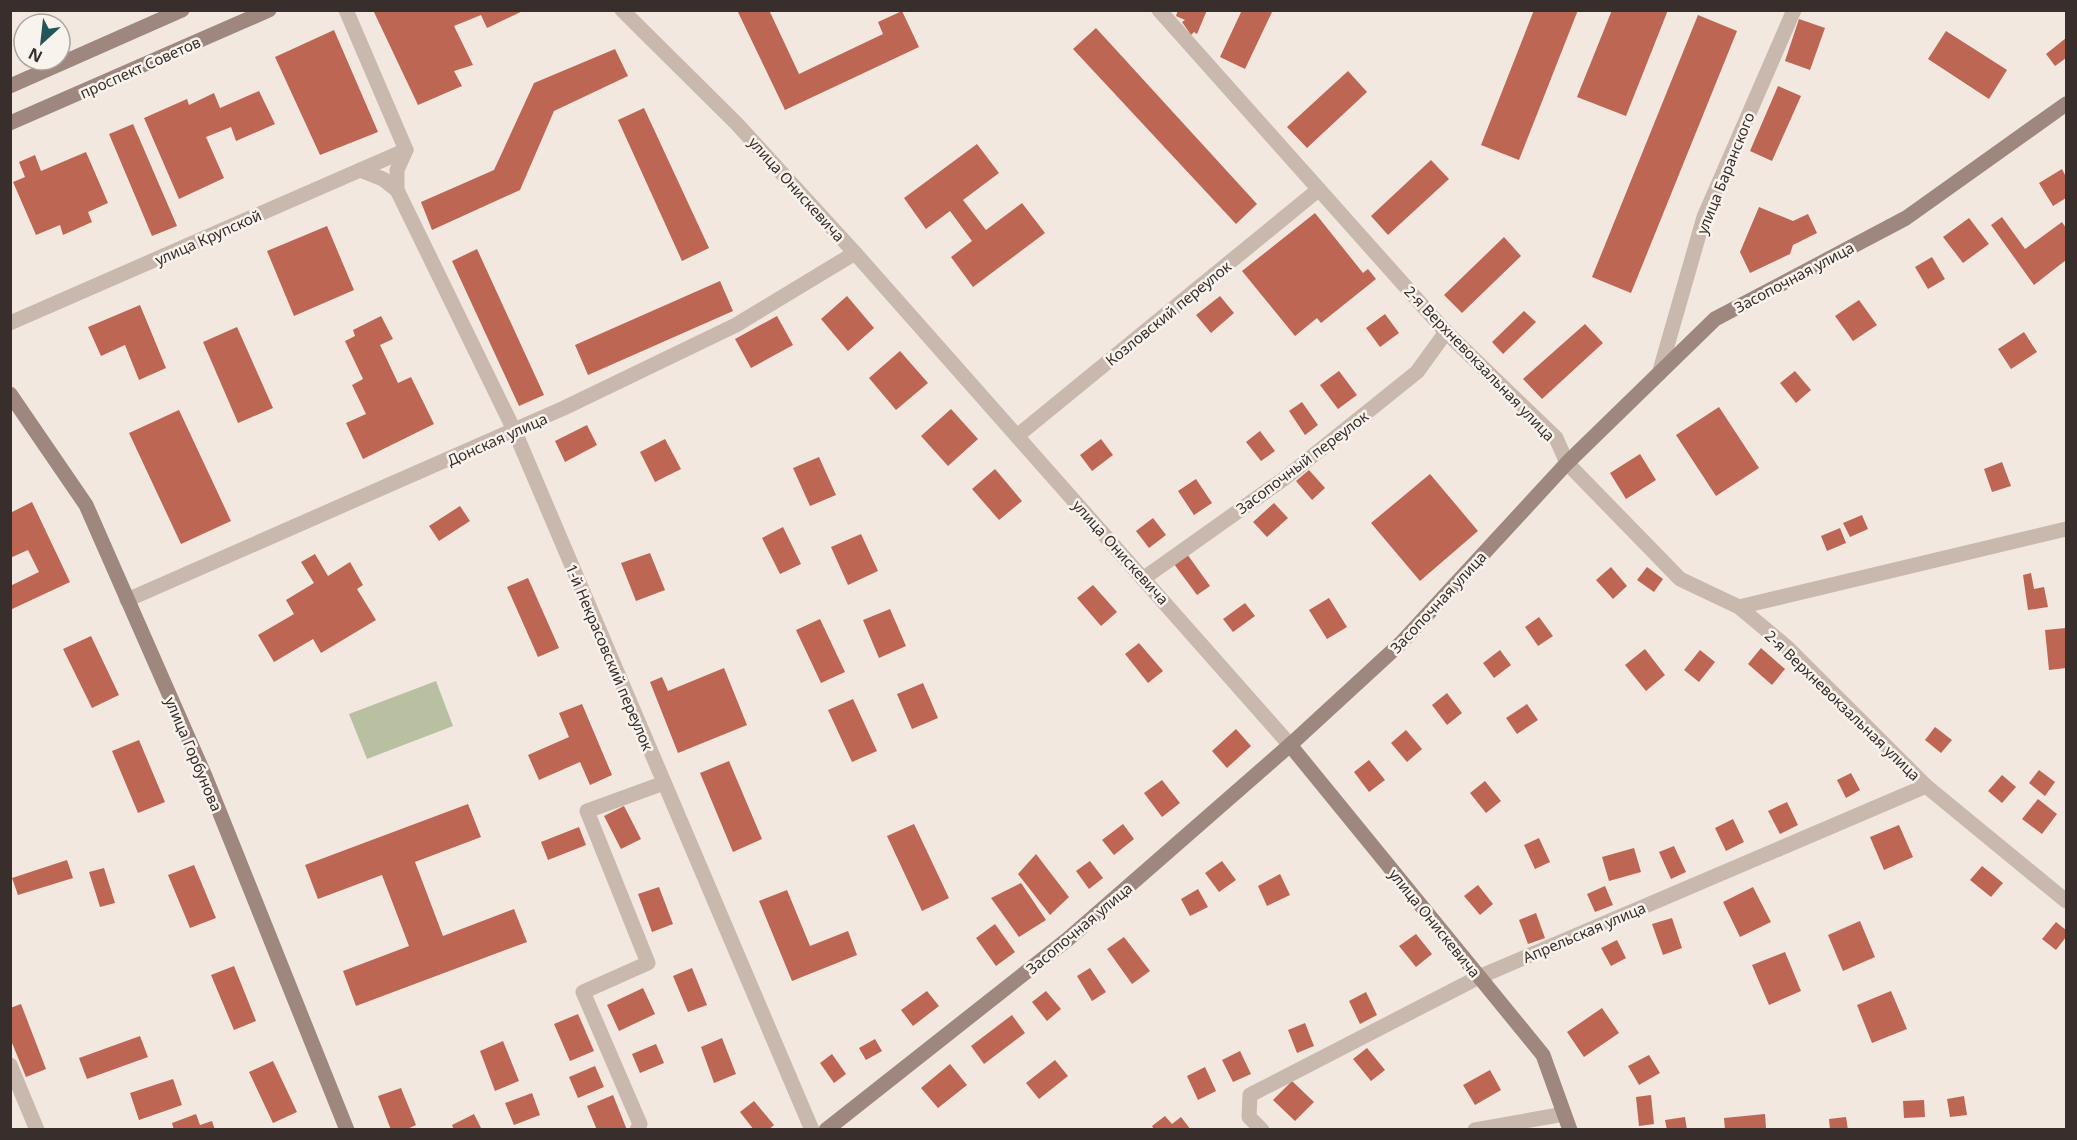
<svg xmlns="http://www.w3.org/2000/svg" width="2077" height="1140" font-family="'Noto Sans',sans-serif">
  <rect width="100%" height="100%" fill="#f2e8e0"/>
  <polygon fill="#b8c0a1" points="436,681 453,726 367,759 349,714"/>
  <g fill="#bd6653">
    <polygon points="373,10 525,10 487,28 481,15 454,26 473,65 454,71 462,86 418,105"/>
    <polygon points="737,10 769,10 799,74 883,34 878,22 902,11 919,47 785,110"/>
    <polygon points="1178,10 1207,10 1197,34 1194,32 1191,35 1182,22 1185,20 1176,16"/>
    <polygon points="1242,10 1273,10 1245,69 1220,57"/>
    <polygon points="1534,10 1578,10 1519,160 1481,145"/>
    <polygon points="1612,10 1668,10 1626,116 1577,97"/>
    <polygon points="1698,15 1737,31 1631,293 1592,277"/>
    <polygon points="1799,19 1825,28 1810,70 1785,61"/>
    <polygon points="1096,28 1257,204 1236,224 1073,49"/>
    <polygon points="334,30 378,132 320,155 275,57"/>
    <polygon points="1946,31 2007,70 1989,99 1928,59"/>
    <polygon points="2066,38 2066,58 2055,66 2046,54"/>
    <polygon points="615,49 628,76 554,111 520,190 432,230 421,202 494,170 534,83"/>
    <polygon points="1348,71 1367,92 1307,148 1287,127"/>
    <polygon points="1778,86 1801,96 1772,161 1750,151"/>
    <polygon points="259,91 275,124 236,141 231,127 206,137 224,178 179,199 144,118 187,99 189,105 214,93 220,108"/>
    <polygon points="644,108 709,248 682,261 618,120"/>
    <polygon points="133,124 177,226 152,236 109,134"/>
    <polygon points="977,144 999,173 963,200 986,230 1022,203 1045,233 973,287 951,257 972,241 950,211 926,229 904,198"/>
    <polygon points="86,152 108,203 88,212 92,222 63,235 60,225 36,235 13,182 25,177 19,162 35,155 41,171"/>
    <polygon points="1431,160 1449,179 1388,235 1371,216"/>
    <polygon points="2062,169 2066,177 2066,198 2053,206 2039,183"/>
    <polygon points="1759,207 1793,221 1808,214 1817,233 1793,245 1790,254 1750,273 1740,252"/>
    <polygon points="1315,213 1363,273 1368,269 1376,279 1321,323 1317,318 1295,336 1242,271"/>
    <polygon points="2002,217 2025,249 2062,222 2066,228 2066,260 2034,285 1991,225"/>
    <polygon points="1969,218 1989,244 1963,263 1943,237"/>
    <polygon points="327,226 354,290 294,316 267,251"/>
    <polygon points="1504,237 1521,256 1462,313 1444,295"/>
    <polygon points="477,249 544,395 519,406 452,261"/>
    <polygon points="1932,257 1945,279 1928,289 1915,267"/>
    <polygon points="720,281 733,311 588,375 575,345"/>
    <polygon points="847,296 874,328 848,351 821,319"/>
    <polygon points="1220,296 1234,313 1211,333 1196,315"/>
    <polygon points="1859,300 1877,325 1853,341 1835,316"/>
    <polygon points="140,305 166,368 139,380 125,345 101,356 88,327"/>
    <polygon points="1524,311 1536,322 1503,354 1492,342"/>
    <polygon points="1385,314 1399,333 1380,347 1366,328"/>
    <polygon points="381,316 393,339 380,345 398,383 411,377 434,424 363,459 346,423 366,414 352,385 363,379 345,341 355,336 353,330"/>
    <polygon points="777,316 793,345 751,368 735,339"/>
    <polygon points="1585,324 1603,343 1542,399 1523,379"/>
    <polygon points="237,327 273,408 238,423 203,342"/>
    <polygon points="2024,332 2037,352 2011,369 1998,349"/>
    <polygon points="900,351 928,383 896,410 869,378"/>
    <polygon points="1339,371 1357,395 1338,409 1320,385"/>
    <polygon points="1795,371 1811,390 1796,403 1780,383"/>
    <polygon points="1302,402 1318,425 1305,435 1289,411"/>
    <polygon points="1719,407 1759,468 1716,496 1676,435"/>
    <polygon points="951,409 978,439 948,466 921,436"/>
    <polygon points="179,410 231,521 181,544 129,433"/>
    <polygon points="587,425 597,445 565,462 555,441"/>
    <polygon points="1260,431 1275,451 1261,461 1246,442"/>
    <polygon points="665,439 681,469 655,482 640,452"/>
    <polygon points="1101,439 1113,455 1092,471 1080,455"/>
    <polygon points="1640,454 1656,480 1626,499 1610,473"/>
    <polygon points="819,457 836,495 810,506 793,468"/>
    <polygon points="2002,462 2011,486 1992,492 1984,469"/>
    <polygon points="995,469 1022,501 999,520 972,489"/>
    <polygon points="1309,470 1325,488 1312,500 1296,481"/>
    <polygon points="1430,474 1478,531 1420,581 1371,523"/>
    <polygon points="1196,479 1212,503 1194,515 1178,491"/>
    <polygon points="32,502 70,582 10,610 10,586 39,572 28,550 10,558 10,513"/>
    <polygon points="1274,503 1288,518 1267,537 1253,522"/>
    <polygon points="460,506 470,521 439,541 429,526"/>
    <polygon points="1862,515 1868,529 1850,537 1843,523"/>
    <polygon points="1153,518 1166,535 1149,548 1136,531"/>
    <polygon points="783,527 801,564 780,574 762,538"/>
    <polygon points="1840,528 1846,543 1827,551 1821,536"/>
    <polygon points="861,534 878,571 848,585 831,547"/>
    <polygon points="650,553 665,590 636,601 621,563"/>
    <polygon points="315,554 328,576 350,562 363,585 357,589 376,620 321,653 313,639 274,662 258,635 294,614 286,600 314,583 301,562"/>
    <polygon points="1187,554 1210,586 1197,595 1174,564"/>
    <polygon points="1611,567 1627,586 1613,599 1596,580"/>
    <polygon points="1647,567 1663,579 1654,592 1637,580"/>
    <polygon points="2031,573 2034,589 2044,587 2048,607 2028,610 2023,575"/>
    <polygon points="528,578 559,648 538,657 507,587"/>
    <polygon points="1093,585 1117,612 1101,626 1077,598"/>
    <polygon points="1329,598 1347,627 1327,639 1309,610"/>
    <polygon points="1245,603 1255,616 1233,632 1223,619"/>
    <polygon points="890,609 906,646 879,658 863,620"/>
    <polygon points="1539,617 1553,636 1538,646 1525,627"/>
    <polygon points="820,619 845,672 821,683 796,630"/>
    <polygon points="2066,628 2066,668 2049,670 2045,630"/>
    <polygon points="91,636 119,695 92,708 63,649"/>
    <polygon points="1139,643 1163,671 1148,683 1125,654"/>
    <polygon points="1761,648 1785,669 1772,685 1748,664"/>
    <polygon points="1645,649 1665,675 1646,691 1625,665"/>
    <polygon points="1500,650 1511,665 1494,678 1483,663"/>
    <polygon points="1700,650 1715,662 1699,682 1684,670"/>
    <polygon points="724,668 747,725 678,753 650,682 662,677 668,691"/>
    <polygon points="923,683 938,718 912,729 897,694"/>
    <polygon points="1447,693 1462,713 1447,725 1432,705"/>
    <polygon points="853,699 877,751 852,762 828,710"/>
    <polygon points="582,704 612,775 590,785 580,762 539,780 528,755 569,737 559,713"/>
    <polygon points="1527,704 1538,720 1517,734 1506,718"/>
    <polygon points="1935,727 1952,740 1941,753 1925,740"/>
    <polygon points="1236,729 1251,746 1227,768 1212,751"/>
    <polygon points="1406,730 1422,749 1407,762 1391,743"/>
    <polygon points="139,740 165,802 138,813 112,751"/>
    <polygon points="1369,760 1385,780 1369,792 1354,772"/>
    <polygon points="729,761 762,839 733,852 700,773"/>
    <polygon points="2039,770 2055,782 2045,796 2029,783"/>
    <polygon points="1851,773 1860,790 1846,798 1837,780"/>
    <polygon points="2002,775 2016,787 2002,803 1988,791"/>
    <polygon points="1162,780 1180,803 1162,817 1144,793"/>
    <polygon points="1485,781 1501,801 1486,813 1470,793"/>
    <polygon points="2038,799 2057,814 2042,834 2022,819"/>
    <polygon points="1787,802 1798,825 1780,834 1768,811"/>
    <polygon points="468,804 481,837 415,862 443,936 514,909 527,942 356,1006 343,971 409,946 382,875 318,899 305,865"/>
    <polygon points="624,806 641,839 621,849 604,816"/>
    <polygon points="1733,819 1744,842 1726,851 1715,828"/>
    <polygon points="914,824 949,898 922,911 887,836"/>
    <polygon points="1123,824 1134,839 1114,855 1102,840"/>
    <polygon points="1899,825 1913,857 1884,870 1870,837"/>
    <polygon points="579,827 586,845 548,860 541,842"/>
    <polygon points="1539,838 1550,862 1535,869 1524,845"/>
    <polygon points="1674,846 1686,872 1671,879 1659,852"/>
    <polygon points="1634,848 1641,872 1609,881 1602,857"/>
    <polygon points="1036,854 1069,897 1050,915 1018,874"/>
    <polygon points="67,860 73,878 18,895 12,878"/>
    <polygon points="1090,861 1103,878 1089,889 1076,871"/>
    <polygon points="1222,861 1236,880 1219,892 1205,873"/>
    <polygon points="194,865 216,918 190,928 168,875"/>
    <polygon points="1982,866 2003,883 1991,897 1970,880"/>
    <polygon points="104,868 115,903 100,907 89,872"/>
    <polygon points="1280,874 1290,895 1267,906 1258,886"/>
    <polygon points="1021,883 1046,920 1019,937 991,898"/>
    <polygon points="1478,885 1493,904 1480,915 1464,896"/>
    <polygon points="1605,886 1613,905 1595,912 1587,894"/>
    <polygon points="659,887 673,924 652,932 638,894"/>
    <polygon points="1753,887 1771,922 1740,937 1723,902"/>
    <polygon points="1198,889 1208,907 1190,916 1181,899"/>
    <polygon points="787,890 810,946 848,931 857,955 792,981 759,901"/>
    <polygon points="1536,913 1545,938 1528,944 1519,920"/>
    <polygon points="1672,918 1682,948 1663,955 1652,924"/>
    <polygon points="1860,921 1875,957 1843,971 1828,935"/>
    <polygon points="2056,922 2066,930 2066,937 2056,950 2042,939"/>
    <polygon points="995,924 1015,952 996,966 976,938"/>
    <polygon points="1416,934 1432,954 1416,967 1399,946"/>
    <polygon points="1124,937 1150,971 1132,984 1107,949"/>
    <polygon points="1617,940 1626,958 1611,966 1601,948"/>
    <polygon points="1785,952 1801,991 1769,1005 1752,965"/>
    <polygon points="234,966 256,1021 234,1030 211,975"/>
    <polygon points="692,968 707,1005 688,1012 673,976"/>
    <polygon points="1090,968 1106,992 1092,1001 1077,976"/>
    <polygon points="643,988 655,1014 619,1031 607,1005"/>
    <polygon points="927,991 939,1006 913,1026 901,1010"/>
    <polygon points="1046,991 1061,1009 1047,1021 1032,1002"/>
    <polygon points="1891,991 1907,1029 1872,1043 1857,1005"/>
    <polygon points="1366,992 1377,1015 1360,1024 1349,1001"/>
    <polygon points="21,1004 46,1069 26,1077 10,1038 10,1008"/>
    <polygon points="1602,1008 1619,1033 1584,1057 1567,1032"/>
    <polygon points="578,1014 594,1051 570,1061 554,1024"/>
    <polygon points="1012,1015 1025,1033 984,1064 971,1046"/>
    <polygon points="1305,1023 1314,1046 1297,1053 1288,1030"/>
    <polygon points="140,1036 148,1057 87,1079 79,1058"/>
    <polygon points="722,1038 736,1074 714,1083 701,1047"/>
    <polygon points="875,1039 882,1051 866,1060 859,1048"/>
    <polygon points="503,1041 519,1081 495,1091 480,1051"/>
    <polygon points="656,1044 664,1063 640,1073 632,1054"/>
    <polygon points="1367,1048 1385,1070 1371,1081 1353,1059"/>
    <polygon points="1240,1051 1251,1074 1233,1082 1222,1060"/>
    <polygon points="832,1054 846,1074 834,1083 820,1063"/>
    <polygon points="1649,1055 1660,1073 1639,1085 1628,1066"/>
    <polygon points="1055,1060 1068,1076 1039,1099 1026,1083"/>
    <polygon points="273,1061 297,1112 273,1123 249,1072"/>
    <polygon points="950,1064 967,1085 938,1108 921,1088"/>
    <polygon points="595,1066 604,1087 578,1098 569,1077"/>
    <polygon points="1205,1067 1216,1091 1198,1100 1187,1076"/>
    <polygon points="1490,1070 1501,1090 1475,1105 1463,1085"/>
    <polygon points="173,1079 182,1105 139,1120 130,1093"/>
    <polygon points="1292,1081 1314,1102 1295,1121 1273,1100"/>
    <polygon points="401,1088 416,1125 405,1130 391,1130 378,1096"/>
    <polygon points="532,1093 540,1115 514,1125 505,1103"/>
    <polygon points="613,1095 627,1130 597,1130 587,1106"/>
    <polygon points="1651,1095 1654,1124 1639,1126 1636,1097"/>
    <polygon points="1964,1096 1967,1115 1950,1117 1947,1099"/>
    <polygon points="1924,1100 1925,1117 1904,1118 1903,1101"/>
    <polygon points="754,1101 774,1125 768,1130 754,1130 740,1112"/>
    <polygon points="196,1114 200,1125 212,1121 215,1130 174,1130 172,1123"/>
    <polygon points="474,1114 482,1130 454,1130 452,1125"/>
    <polygon points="1765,1114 1766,1128 1725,1130 1724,1118"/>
    <polygon points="1165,1116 1172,1124 1181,1117 1191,1130 1154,1130 1152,1126"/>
    <polygon points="1685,1117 1687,1130 1667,1130 1665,1120"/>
    <polygon points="1846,1117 1848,1130 1830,1130 1829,1119"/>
  </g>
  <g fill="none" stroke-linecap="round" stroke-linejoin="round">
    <g stroke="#c9b8ad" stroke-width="15">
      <polyline points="346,10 406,150 397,170 397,190 515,432 812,1130"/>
      <polyline points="622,10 737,124 855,253 1290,745"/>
      <polyline points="1159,10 1446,332 1556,438 1567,463 1680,579 1739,607 1788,648 1926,786 2066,901"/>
      <polyline points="360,170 383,179 397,190"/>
      <polyline points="10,323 406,150"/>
      <polyline points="1659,374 1704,217 1794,10"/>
      <polyline points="1017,436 1318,190"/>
      <polyline points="1144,578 1285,478 1417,372 1446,332"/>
      <polyline points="127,600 564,408 736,325 855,253"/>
      <polyline points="1739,607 2066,529"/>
      <polyline points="10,1065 37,1130"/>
      <polyline points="637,1130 640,1124 583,992 648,963 587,811 664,783"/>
      <polyline points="1262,1130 1249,1117 1250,1095 1479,977 1926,786"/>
      <polyline points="1475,1130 1564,1114"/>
    </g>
    <g stroke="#9d877e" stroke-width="15">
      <polyline points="10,86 182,10"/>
      <polyline points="10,123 269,10"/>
      <polyline points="10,394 86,505 205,776 347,1130"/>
      <polyline points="1290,745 1543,1055 1570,1130"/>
      <polyline points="826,1130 1068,939 1290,745 1401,643 1567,463 1715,319 1906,218 2066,104"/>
    </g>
  </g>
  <g text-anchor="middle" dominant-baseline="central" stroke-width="5" stroke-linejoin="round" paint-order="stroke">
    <g font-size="15" fill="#382e2b" stroke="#f9f3ed">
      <text transform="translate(140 67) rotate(-24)">проспект Советов</text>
      <text transform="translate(1725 173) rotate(-68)">улица Баранского</text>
      <text transform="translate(797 189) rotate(48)">улица Онискевича</text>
      <text transform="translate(208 237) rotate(-24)">улица Крупской</text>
      <text transform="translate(1794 277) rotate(-28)">Засопочная улица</text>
      <text transform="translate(1168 313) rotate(-39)">Козловский переулок</text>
      <text transform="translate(1480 363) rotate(46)">2-я Верхневокзальная улица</text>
      <text transform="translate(497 439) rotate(-24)">Донская улица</text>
      <text transform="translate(1302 462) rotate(-37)">Засопочный переулок</text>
      <text transform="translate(1121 552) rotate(48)">улица Онискевича</text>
      <text transform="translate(1438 602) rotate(-47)">Засопочная улица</text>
      <text transform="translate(610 657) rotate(67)">1-й Некрасовский переулок</text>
      <text transform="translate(1843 705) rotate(44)">2-я Верхневокзальная улица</text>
      <text transform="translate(194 754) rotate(67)">улица Горбунова</text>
      <text transform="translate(1435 923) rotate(51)">улица Онискевича</text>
      <text transform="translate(1079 928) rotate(-40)">Засопочная улица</text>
      <text transform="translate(1584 932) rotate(-23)">Апрельская улица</text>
    </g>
  </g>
  <rect width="2077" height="1140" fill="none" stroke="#382e2b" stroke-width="24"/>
  <g transform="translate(42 42) rotate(207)"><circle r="28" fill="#f9f3ed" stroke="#aca49f" stroke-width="1.5"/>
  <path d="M0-4.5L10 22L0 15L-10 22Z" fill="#235757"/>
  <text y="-9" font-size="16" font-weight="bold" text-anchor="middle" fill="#382e2b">N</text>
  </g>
</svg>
